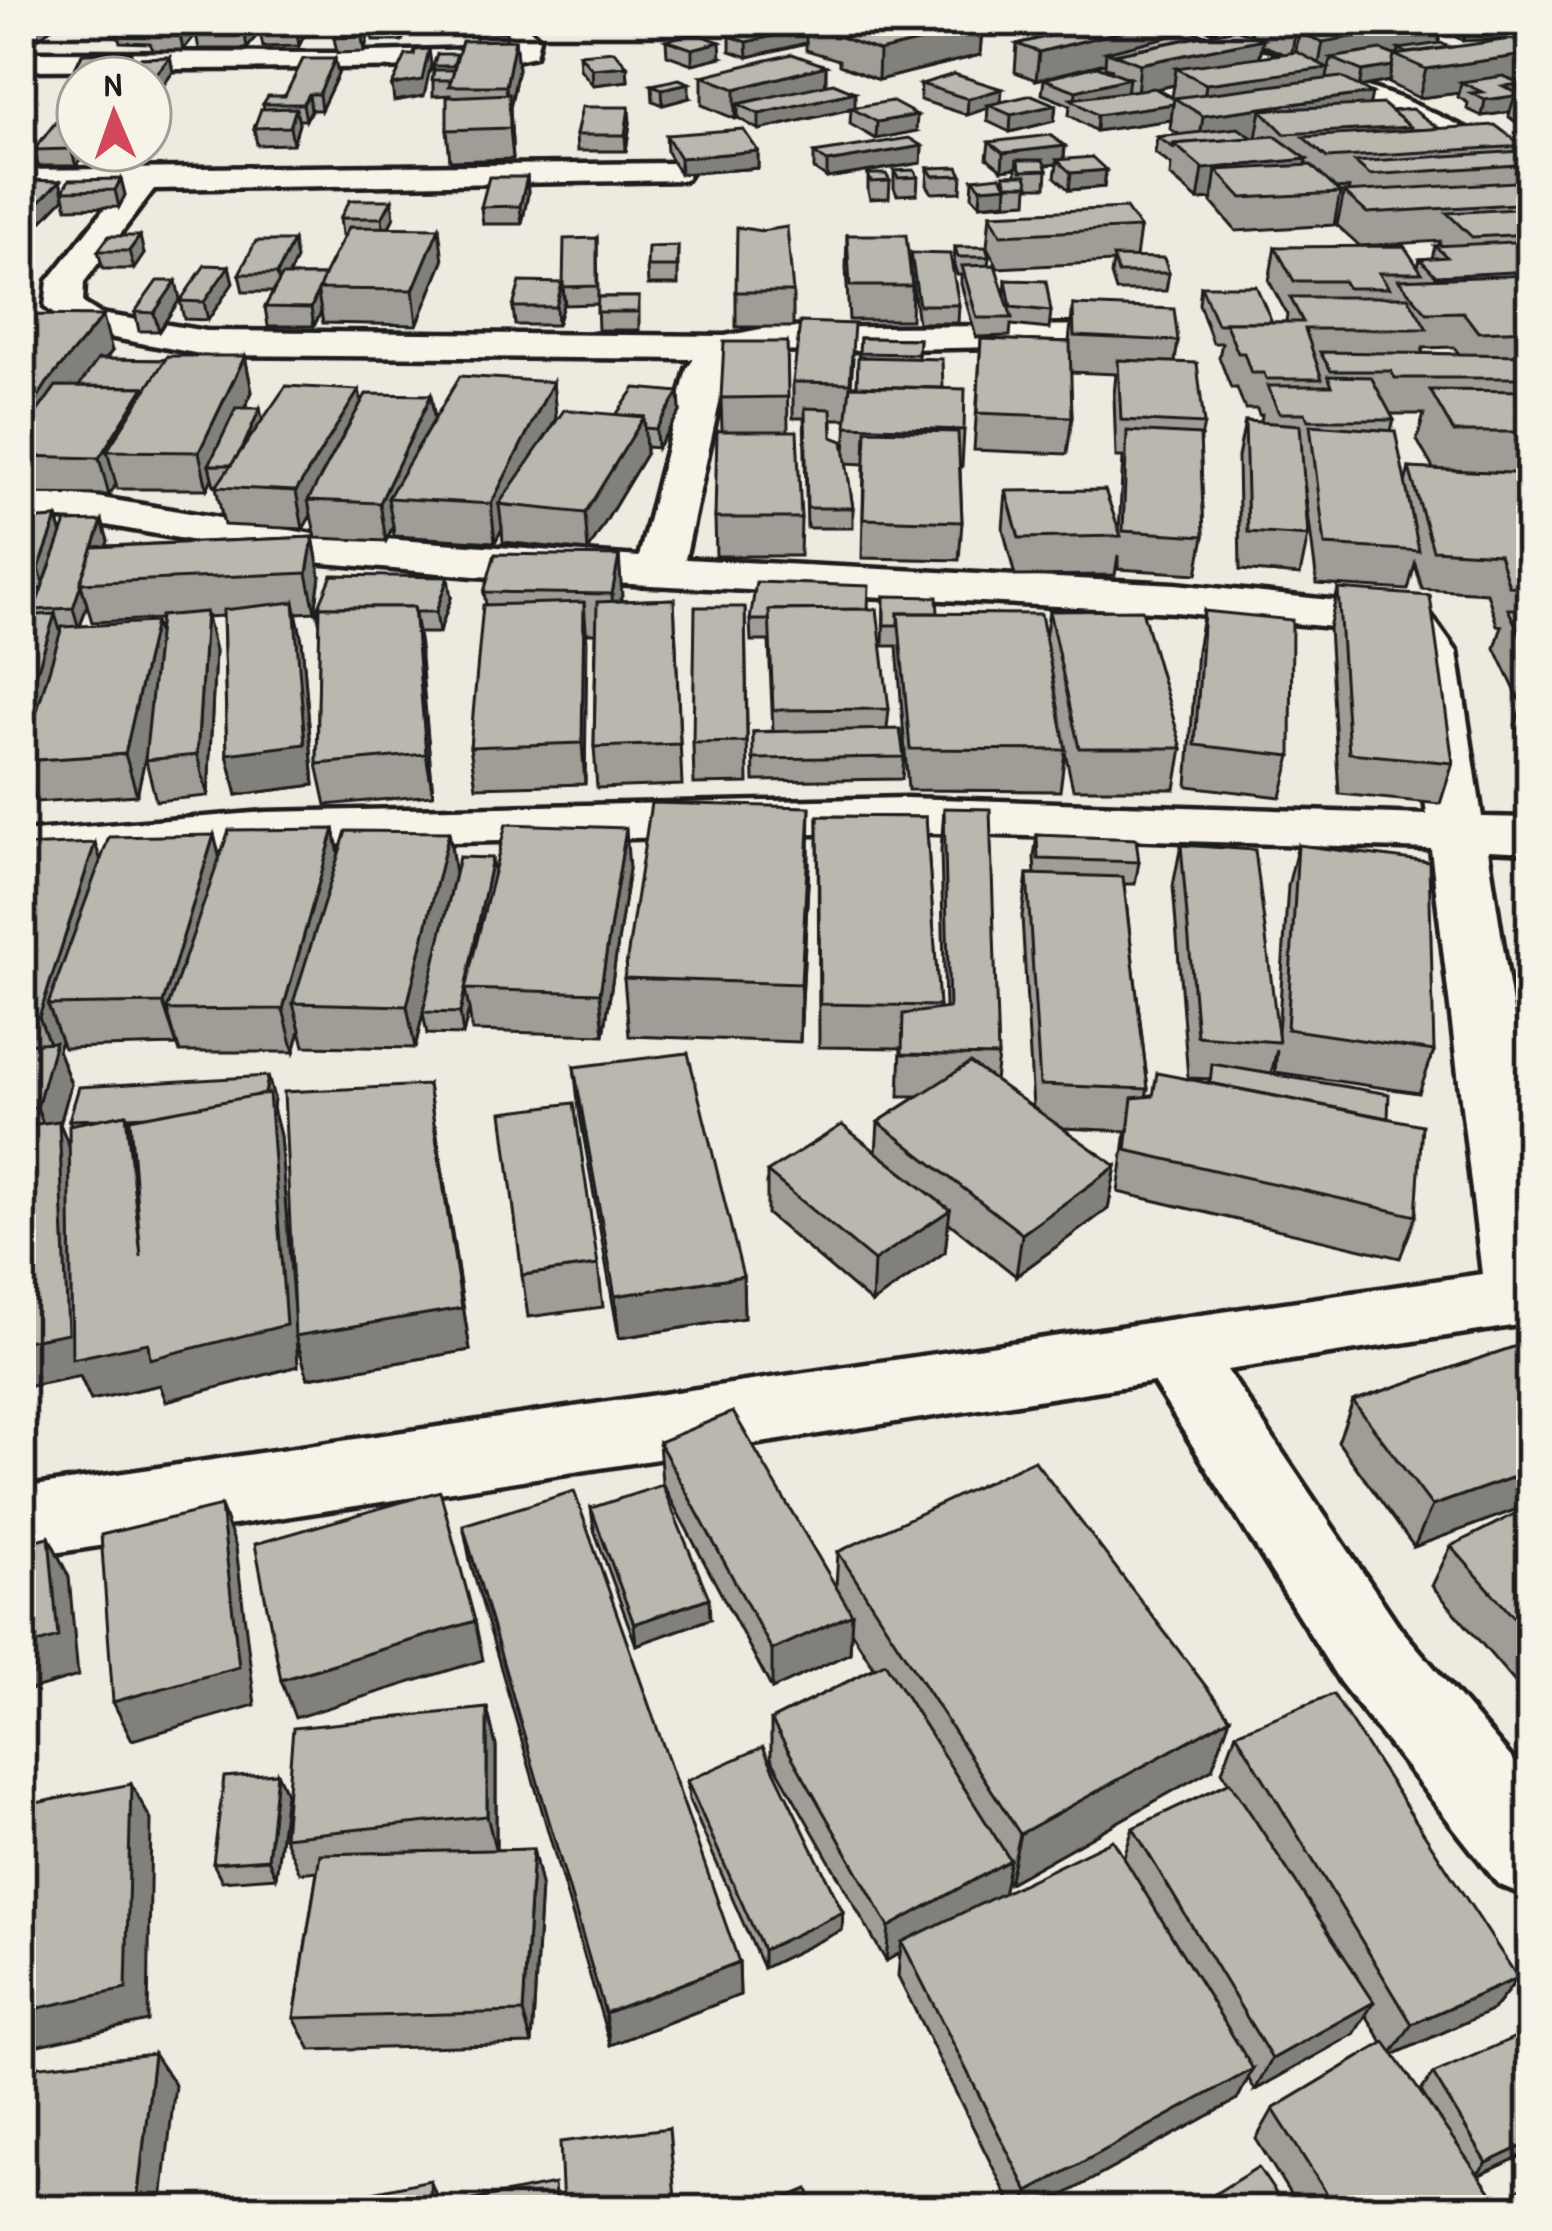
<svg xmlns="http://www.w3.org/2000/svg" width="1552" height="2231" font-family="'Patrick Hand',sans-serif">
  <rect width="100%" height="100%" fill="#eeeae0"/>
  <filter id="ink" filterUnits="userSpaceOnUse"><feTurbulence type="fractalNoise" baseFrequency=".00833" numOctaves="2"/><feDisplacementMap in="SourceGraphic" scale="24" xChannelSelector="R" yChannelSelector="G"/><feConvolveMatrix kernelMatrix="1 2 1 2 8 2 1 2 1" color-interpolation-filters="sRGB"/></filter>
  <g filter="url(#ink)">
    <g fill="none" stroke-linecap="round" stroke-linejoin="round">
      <g stroke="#1c1c1c" stroke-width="9">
        <g id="street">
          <polygon points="489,21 520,21 539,38 535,56 480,67 21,70 21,52 335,53 480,49 511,44"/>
          <polygon points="1136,21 1176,21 1402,99 1531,158 1531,180 1380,111 1140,27"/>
          <polygon points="1490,21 1519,21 1531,33 1531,57 1521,55"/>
          <polygon points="674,163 690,173 685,180 154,189 84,282 83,303 100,314 206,331 725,336 766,328 1121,325 1135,328 1140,336 1135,344 766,352 738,357 726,371 685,559 1175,584 1427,610 1457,652 1482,817 1531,818 1531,852 1488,850 1531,1127 1531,1323 1227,1370 1400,1628 1531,1781 1531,1898 1498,1884 1340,1682 1153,1382 21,1558 21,1488 1482,1274 1431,849 906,832 266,846 21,866 21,832 266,812 906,798 1427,815 1407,652 1395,633 1175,612 474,576 313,562 78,520 21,517 21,491 78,494 313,534 639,557 687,369 694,359 206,355 76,331 45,307 48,281 120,189 21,190 21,170"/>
        </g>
      </g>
      <use href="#street" fill="#f7f3e8" fill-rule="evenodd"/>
    </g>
    <g fill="#a09d96" stroke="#1c1c1c" stroke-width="3" fill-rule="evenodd">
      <polygon points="123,21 311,21 299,46 263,47 260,32 266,22 247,49 199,49 196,34 183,50 152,50 150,43 120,42 116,27"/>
      <polygon points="372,21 364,52 337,53 334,38"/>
      <polygon points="373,21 407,21 408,25 402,41 373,41 371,26"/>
      <polygon points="470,21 506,22 506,40 515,40 518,69 510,108 513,159 450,161 447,130 450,95 433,96 433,66 458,56 476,41 476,31 471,32"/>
      <polygon points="661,21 717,21 717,24 687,33 661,25"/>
      <polygon points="810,21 984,21 974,24 982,27 980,55 878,80 839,65 839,60 806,50 806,43 748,57 730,51 730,36 806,23"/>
      <path d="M 1000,21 L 1187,21 L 1185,32 L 1205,35 L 1251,35 L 1253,22 L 1213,30 L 1188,21 L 1501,21 L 1463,41 L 1448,32 L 1449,29 L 1442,29 L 1438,44 L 1449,47 L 1531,47 L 1531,134 L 1509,117 L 1510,112 L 1482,116 L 1467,109 L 1468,103 L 1458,97 L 1459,93 L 1419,98 L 1388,83 L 1389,81 L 1360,87 L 1370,105 L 1440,129 L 1523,146 L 1522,151 L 1531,158 L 1531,774 L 1517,747 L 1521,737 L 1515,726 L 1522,705 L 1495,648 L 1502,626 L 1497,625 L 1487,593 L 1422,589 L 1415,564 L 1408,590 L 1317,584 L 1304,481 L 1308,536 L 1300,575 L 1240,570 L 1238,457 L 1245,421 L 1261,422 L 1262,415 L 1259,415 L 1257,409 L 1245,409 L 1237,388 L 1231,388 L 1219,357 L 1222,343 L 1213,343 L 1199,304 L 1201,286 L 1272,322 L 1286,322 L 1287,314 L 1269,281 L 1275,247 L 1418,266 L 1420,259 L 1432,258 L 1435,246 L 1439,245 L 1440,241 L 1360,246 L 1337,225 L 1344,192 L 1348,192 L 1349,188 L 1336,189 L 1340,193 L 1334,225 L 1236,231 L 1211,202 L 1212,199 L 1198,200 L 1170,176 L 1171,165 L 1155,153 L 1157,137 L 1179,134 L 1170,129 L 1171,120 L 1096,131 L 1069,115 L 1070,105 L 1042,94 L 1044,79 L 1112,71 L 1112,69 L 1105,67 L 1105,63 L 1036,80 L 1015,72 L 1017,44 L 1044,37 L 1045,35 L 1037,37 L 1000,25 ZM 1262,45 L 1284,54 L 1260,57 ZM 1174,85 L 1172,97 L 1157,89 ZM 1454,347 L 1459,354 L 1422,353 L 1423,348 ZM 1390,414 L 1424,414 L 1417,440 L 1434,470 L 1409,468 L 1405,483 L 1391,430 L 1394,420 Z"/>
      <polygon points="666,40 721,57 692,64 667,55"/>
      <polygon points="131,53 134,68 141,58 170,57 173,72 157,94 150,94 150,78 78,78 78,150 87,150 76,166 38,166 34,150 69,105 65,90 82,54"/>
      <polygon points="579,54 627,66 628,81 593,85 580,69"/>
      <polygon points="826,66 826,84 855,107 916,131 876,139 850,124 851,109 759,130 738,118 735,119 702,105 702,76"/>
      <polygon points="338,74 321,110 311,110 306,120 298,120 299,124 293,144 257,145 254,128 264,109 263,104"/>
      <polygon points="921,84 1001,102 1056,105 1054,121 1010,132 987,121 988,108 967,115 920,100"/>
      <polygon points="652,85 689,98 663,105 653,101"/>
      <polygon points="630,123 626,151 577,151 576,135"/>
      <polygon points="666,135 758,151 758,168 680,174 667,152"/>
      <polygon points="989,142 1065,146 1064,160 1106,170 1104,187 1069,190 1055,177 1057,164 1045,165 1047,170 1046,187 1028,187 1027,202 980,205 972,196 973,179 1004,181 1004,175 1016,175 1016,168 1002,170 987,158"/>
      <polygon points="922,146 921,163 827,178 814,169 814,153"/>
      <polygon points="90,150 111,150 113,166 94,166"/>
      <polygon points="928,168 962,175 961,192 932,193 927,185"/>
      <polygon points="894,171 918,177 917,194 897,195 894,188"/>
      <polygon points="868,174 890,181 889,198 870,199 868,191"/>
      <polygon points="527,177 528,194 522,224 483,224 481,207"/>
      <polygon points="121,179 125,195 119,207 67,208 63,191"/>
      <polygon points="60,181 64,198 41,222 21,221 21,183"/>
      <polygon points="990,214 1140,228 1136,258 1169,273 1166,291 1116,291 1111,275 1113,262 998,268 987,247"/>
      <polygon points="394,217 389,227 443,261 417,325 323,323 321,312 314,326 268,326 265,307 273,292 243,292 239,274 293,241 296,259 288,276 324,276 345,235 342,235 340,218"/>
      <polygon points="761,231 793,292 793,327 736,327 736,292"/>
      <polygon points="847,235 910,271 911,253 959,305 958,323 918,323 911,273 912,286 911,320 849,320 846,268"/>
      <polygon points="109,236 144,254 134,269 103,269 98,251"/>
      <polygon points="597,238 598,297 639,297 639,330 598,330 597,304 565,305 563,287"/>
      <polygon points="678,246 678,285 648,285 647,267"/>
      <polygon points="955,247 989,257 988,266 1005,296 1006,280 1051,311 1049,329 1011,325 1010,336 976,337 961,284 961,275 957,275 954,265"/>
      <polygon points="229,266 233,283 208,320 184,319 180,301"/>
      <polygon points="180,299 159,331 139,331 135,312"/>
      <polygon points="564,301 557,325 515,325 513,307"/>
      <polygon points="1073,305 1178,341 1175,362 1204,424 1200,444 1204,536 1197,574 1118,569 1118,555 1115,575 1015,576 1003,529 1006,491 1119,532 1123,457 1116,457 1114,395 1116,374 1070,372 1072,417 1067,454 974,450 981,339 1069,342"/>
      <polygon points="21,322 112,351 106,359 165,360 245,356 252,392 245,408 263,419 359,390 361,402 431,395 435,419 553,382 556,418 551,429 616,415 679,392 680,412 657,448 646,447 646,454 588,551 503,542 502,529 495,542 394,536 393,526 386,541 316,538 311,515 303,529 224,525 216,487 217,485 214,485 212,478 207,489 117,489 116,484 109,495 21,494"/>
      <path d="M 860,338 L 919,339 L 918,358 L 943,388 L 964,430 L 962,467 L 960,467 L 962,522 L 959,560 L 862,558 L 864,464 L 846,463 L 853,508 L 853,528 L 807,528 L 804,418 L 793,418 L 793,382 L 853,359 L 851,386 L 857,386 ZM 832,419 L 847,419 L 845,454 L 832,437 Z"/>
      <polygon points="787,342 788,431 801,518 800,556 716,556 715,518 722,431 721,398"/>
      <path d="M 21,513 L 24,522 L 57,518 L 62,534 L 102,521 L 108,541 L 106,546 L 313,537 L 320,576 L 315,612 L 296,613 L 302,641 L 314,785 L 237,795 L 227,754 L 223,616 L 207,617 L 215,651 L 208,796 L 156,801 L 145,757 L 137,795 L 36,802 L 30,782 L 24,799 L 21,800 L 21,616 L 35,615 L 34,610 L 42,589 L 21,590 ZM 87,605 L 92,622 L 160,619 L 158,633 L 80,626 Z"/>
      <polygon points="619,556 621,601 674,599 682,785 597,788 594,747 596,633 586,633 585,784 476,787 470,747 486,605 484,592"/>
      <polygon points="1338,589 1453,763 1440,804 1339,794 1329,628"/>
      <polygon points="884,596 938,613 1045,640 1049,611 1182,748 1175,789 1073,789 1065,752 1060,791 908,790 897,646 883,646"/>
      <polygon points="451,598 439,633 418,633 433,795 326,805 317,764 320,626 317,611"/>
      <polygon points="745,607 748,783 694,784 693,743"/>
      <polygon points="868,609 889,709 887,729 904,757 902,779 754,781 753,732 773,731 769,641 751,641 750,620"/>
      <polygon points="1204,611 1291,756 1281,797 1187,786 1197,650"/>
      <polygon points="944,808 998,1056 995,1081 1033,1108 1022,916 1027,874 1035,874 1034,857 1037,835 1139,862 1135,884 1124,884 1148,1089 1146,1096 1208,1083 1209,1079 1188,1078 1173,886 1181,845 1278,1033 1288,886 1298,845 1434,1051 1419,1093 1275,1072 1277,1049 1271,1074 1388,1118 1416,1216 1400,1258 1118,1192 1126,1131 1062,1128 1116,1166 1108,1209 1016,1276 948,1222 945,1252 872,1303 767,1214 767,1172 876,1153 878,1122 918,1096 899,1096 901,1048 819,1047 818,816 926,817 939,1010 945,1009 941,850"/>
      <polygon points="334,829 339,855 449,832 455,873 629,869 604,1035 472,1031 469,1009 463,1035 427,1034 423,1013 415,1048 304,1046 300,1030 294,1052 180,1052 177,1043 177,1045 64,1048 61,1041 58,1050 71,1084 60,1124 69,1146 71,1124 69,1120 274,1098 273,1108 280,1136 295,1323 436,1128 470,1350 308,1378 296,1338 298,1366 166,1401 160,1385 91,1400 80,1376 21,1388 21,846 101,860 214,835 220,858"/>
      <polygon points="809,864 800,1042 629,1036 624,978"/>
      <polygon points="574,1067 743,1276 744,1318 619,1338 579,1110"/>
      <polygon points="598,1265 603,1307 528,1317 522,1275"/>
      <polygon points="1531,1341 1531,1504 1414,1547 1338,1442 1353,1401"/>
      <polygon points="659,1442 836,1587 838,1552 1212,1769 1009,1883 1006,1878 1003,1893 1124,1857 1133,1828 1229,1783 1222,1771 1236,1733 1518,1978 1493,2010 1393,2055 1436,2115 1421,2091 1433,2074 1531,2151 1479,2176 1501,2207 1531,2178 1531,2210 1300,2210 1256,2139 1273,2109 1383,2043 1366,2015 1354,2034 1255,2090 1248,2078 1237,2100 1036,2210 1014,2210 898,1976 900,1953 886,1961 771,1758 771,1720 874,1668 851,1631 850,1653 772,1689 662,1483"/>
      <polygon points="1531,1506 1531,1701 1432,1586 1451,1546"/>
      <polygon points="591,1508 710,1619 636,1645 594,1530"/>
      <polygon points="463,1525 739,1962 740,1995 610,2045 471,1565"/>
      <polygon points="487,1708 496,1746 496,1850 533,1849 541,1885 532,2044 311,2050 294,2018 317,1871 300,1873 284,1837"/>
      <polygon points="277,1773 286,1793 276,1877 222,1881 213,1863"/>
      <polygon points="687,1781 843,1912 842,1930 763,1968 689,1800"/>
    </g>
    <g fill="#82807a" stroke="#1c1c1c" stroke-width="3">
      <polygon points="38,21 52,21 53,27 23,51 21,35"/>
      <polygon points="192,21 206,21 183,50 180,35"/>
      <polygon points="254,21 266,21 247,49 245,34"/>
      <polygon points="302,21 311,21 299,46 297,32"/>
      <polygon points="366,21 372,21 364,52 362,37"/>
      <polygon points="402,21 407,21 408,25 402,41 400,26"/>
      <polygon points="686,21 717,21 717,24 687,33"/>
      <polygon points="884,21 982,27 980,55 878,80 879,51"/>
      <polygon points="1042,21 1095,21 1046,24 1045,35 1037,37 1038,22"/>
      <polygon points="1163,21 1187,21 1184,43 1106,52 1105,63 1036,80 1039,52"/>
      <polygon points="1214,21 1253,21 1213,30"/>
      <polygon points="1336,21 1443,21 1437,49 1399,49 1398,56 1395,55 1331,58 1323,97 1202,114 1206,84 1318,69 1323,42 1299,33 1295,56 1291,57 1296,28"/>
      <polygon points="1509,24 1505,39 1463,41 1466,27"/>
      <polygon points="806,28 806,43 748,57 747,42"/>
      <polygon points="1263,39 1258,67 1176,68 1174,85 1137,93 1140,64"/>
      <polygon points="515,40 518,69 510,108 513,159 506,86"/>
      <polygon points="720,42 721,57 692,64 692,49"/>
      <polygon points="429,49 431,64 424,96 394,101 392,85"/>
      <polygon points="131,53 134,68 131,78 123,78"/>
      <polygon points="1531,54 1531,76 1522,72 1510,112 1482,116 1485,100 1500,98 1461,82 1459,93 1419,98 1426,69"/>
      <polygon points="170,57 173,72 157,94 153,78"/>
      <polygon points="335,59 338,74 321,110 319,94"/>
      <polygon points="627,66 628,81 593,85 592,69"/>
      <polygon points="826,66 825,96 738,104 738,118 735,119 735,89"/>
      <polygon points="1392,66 1389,81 1359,87 1362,71"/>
      <polygon points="1129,78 1127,93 1075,101 1076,91"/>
      <polygon points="689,83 689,98 663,105 662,89"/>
      <polygon points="1002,89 1001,104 988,105 988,108 967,115 968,99"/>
      <polygon points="855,92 855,108 759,130 759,114"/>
      <polygon points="1372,93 1366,123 1261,110 1256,138 1199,146 1203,116"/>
      <polygon points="309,94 311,110 306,120 303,104"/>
      <polygon points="1173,104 1171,120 1096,131 1097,115"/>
      <polygon points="1056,105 1054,121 1010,132 1011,115"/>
      <polygon points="629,107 630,123 626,151 625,135"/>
      <polygon points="296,108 299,124 293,144 290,127"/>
      <polygon points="917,115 916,131 876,139 877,122"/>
      <polygon points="78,141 78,150 87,150 76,166 71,149"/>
      <polygon points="922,146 921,163 827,178 827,162"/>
      <polygon points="1065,146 1063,163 1057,160 1057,164 1020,168 1017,160 1016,168 1002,170 1003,153"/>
      <polygon points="758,151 758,168 680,174 680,158"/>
      <polygon points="1307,159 1301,191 1216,170 1212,199 1198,200 1203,169"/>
      <polygon points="1106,170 1104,187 1069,190 1071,173"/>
      <polygon points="527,177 528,194 522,224 520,206"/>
      <polygon points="121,179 125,195 119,207 115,190"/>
      <polygon points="60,181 64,198 41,222 36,205"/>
      <polygon points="1007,186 1006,202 980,205 981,188"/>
      <polygon points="392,200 394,217 384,236 382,218"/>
      <polygon points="439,228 443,261 417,325 413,290"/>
      <polygon points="140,236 144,254 134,269 129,251"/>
      <polygon points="293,241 296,259 281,292 277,274"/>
      <polygon points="29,258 34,276 23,291 21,269"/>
      <polygon points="229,266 233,283 208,320 204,302"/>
      <polygon points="176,281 180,299 159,331 154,313"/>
      <polygon points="562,283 564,301 557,325 556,307"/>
      <polygon points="318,293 321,312 314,326 311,308"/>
      <polygon points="103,316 112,351 75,398 21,456 21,424 47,383"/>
      <polygon points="245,356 252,392 218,465 209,465 212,478 207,489 199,452"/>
      <polygon points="553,382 556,418 513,506 499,504 502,529 495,542 491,504"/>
      <polygon points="144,387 147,399 107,451 116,484 109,495 99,458"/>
      <polygon points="359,390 365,426 308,500 311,515 303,529 296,491"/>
      <polygon points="679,392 680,412 657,448 656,429"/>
      <polygon points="431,395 436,432 388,498 393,526 386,541 380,503"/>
      <polygon points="260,408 264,427 236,465"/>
      <polygon points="644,417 646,454 588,551 585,513"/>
      <polygon points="57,518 63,538 45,588 39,568"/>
      <polygon points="102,521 108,541 94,582 81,583"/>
      <polygon points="313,537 320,576 315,612 307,573"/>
      <polygon points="619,556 622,595 614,634 612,594"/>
      <polygon points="448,577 451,598 439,633 436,612"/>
      <polygon points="81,584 87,605 79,629 73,608"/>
      <polygon points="294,602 302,641 314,785 237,795 227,754"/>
      <polygon points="584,602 587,641 585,784 582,743"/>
      <polygon points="414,607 420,646 433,795 426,754"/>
      <polygon points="206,612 215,651 208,796 197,755"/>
      <polygon points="55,614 67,653 22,761 30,782 24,799 21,790 21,723"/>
      <polygon points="155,622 166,662 137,795 125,754"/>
      <polygon points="810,807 809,864 800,1042 801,984"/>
      <polygon points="626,828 629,869 604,1035 600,993"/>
      <polygon points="334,829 342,871 293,1003 300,1030 294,1052 283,1009"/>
      <polygon points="449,832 455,874 415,1048 407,1006"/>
      <polygon points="214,835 224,876 167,1010 177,1045 163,1003"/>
      <polygon points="95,843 109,885 48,1005 61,1041 58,1050 71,1084 60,1124 76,1163 85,1356 263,1108 268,1076 274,1098 273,1108 280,1136 296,1336 428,1085 470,1350 308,1378 296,1338 298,1366 166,1401 160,1385 91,1400 80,1376 21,1388 21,1342 53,1150 37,1107 52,1051 39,1017"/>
      <polygon points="492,858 495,880 465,989 469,1009 463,1035 460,1013"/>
      <polygon points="126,1114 140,1156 141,1257"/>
      <polygon points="1116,1166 1108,1209 1016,1276 1022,1234"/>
      <polygon points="950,1210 945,1252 872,1303 874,1261"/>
      <polygon points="743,1276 744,1318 619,1338 615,1296"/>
      <polygon points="1531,1471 1531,1504 1414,1547 1432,1506"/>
      <polygon points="221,1506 236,1547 255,1705 132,1740 113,1702"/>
      <polygon points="49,1537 69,1577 78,1676 21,1693 21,1648"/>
      <polygon points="709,1598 710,1619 636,1645 634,1624"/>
      <polygon points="852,1614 850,1653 772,1689 772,1650"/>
      <polygon points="475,1621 483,1660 295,1718 281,1680"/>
      <polygon points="487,1708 496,1746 496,1852 487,1816"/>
      <polygon points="1230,1718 1212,1769 1009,1883 1020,1834"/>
      <polygon points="277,1773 286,1793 276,1877 268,1859"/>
      <polygon points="131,1784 151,1820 148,2021 21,2049 21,2012"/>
      <polygon points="533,1849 541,1885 532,2044 523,2012"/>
      <polygon points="1010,1860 1003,1895 902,1942 900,1953 886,1961 889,1927"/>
      <polygon points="843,1912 842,1930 763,1968 763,1950"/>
      <polygon points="739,1962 740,1995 610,2045 605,2013"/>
      <polygon points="1518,1978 1493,2010 1390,2056 1412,2024"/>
      <polygon points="1374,2002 1354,2034 1255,2090 1272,2059"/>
      <polygon points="154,2054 175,2085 161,2210 136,2210"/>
      <polygon points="1253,2069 1237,2100 1036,2210 1022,2210 1028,2192"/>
      <polygon points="1531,2142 1531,2151 1474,2178 1487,2163"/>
      <polygon points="430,2180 442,2210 431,2210"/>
    </g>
    <g fill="#bab7af" stroke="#1c1c1c" stroke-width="3">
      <polygon points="21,21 38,21 21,35"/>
      <polygon points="123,21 154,21 148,28 116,27"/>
      <polygon points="160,21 192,21 180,35 148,35"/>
      <polygon points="206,21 254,21 245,34 196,34"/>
      <polygon points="266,21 302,21 297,32 260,32"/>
      <polygon points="340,21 366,21 362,37 334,38"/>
      <polygon points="373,21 402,21 400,26 371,26"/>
      <polygon points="793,21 806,23 806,28 747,42 730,36"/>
      <polygon points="810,21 899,21 882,27 908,21 965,21 982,27 879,51 840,37 850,35 806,22"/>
      <polygon points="1057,21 1111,21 1068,31 1046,24"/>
      <polygon points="1111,21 1163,21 1039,52 1017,44"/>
      <polygon points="1276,21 1336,21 1296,28"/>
      <polygon points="1366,21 1441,21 1323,42 1299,33"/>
      <polygon points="1457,21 1501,21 1509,24 1466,27"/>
      <polygon points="479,22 506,22 503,32 475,32"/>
      <polygon points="1236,29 1263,39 1140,64 1114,54"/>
      <polygon points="1191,31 1205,35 1114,54 1122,57 1106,52"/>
      <polygon points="695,33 720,42 692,49 666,40"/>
      <polygon points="1511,39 1531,47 1531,54 1426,69 1395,55"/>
      <polygon points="515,40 506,86 449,86 462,41"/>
      <polygon points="1441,43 1449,47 1407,53 1399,49"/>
      <polygon points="429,49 422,80 392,85 406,55 414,55 415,50"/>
      <polygon points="1381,50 1394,55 1392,66 1362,71 1331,58"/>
      <polygon points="614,51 627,66 592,69 579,54"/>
      <polygon points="1297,52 1328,68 1206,84 1176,68"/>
      <polygon points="131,53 123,78 78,78 78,89 65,90 82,54"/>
      <polygon points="437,54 457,54 453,66 433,66"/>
      <polygon points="792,54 826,66 735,89 702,76"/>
      <polygon points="170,57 153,78 128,78 141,58"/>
      <polygon points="303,59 335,59 319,94 309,94 303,104 263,104 268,96 285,96"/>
      <polygon points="1097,66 1129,78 1076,91 1044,79"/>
      <polygon points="434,70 454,70 451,80 432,80"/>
      <polygon points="954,74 1002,89 968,99 921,84"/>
      <polygon points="1503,76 1522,84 1503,86 1515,92 1514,96 1485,100 1471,93 1482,92 1461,82"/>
      <polygon points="1341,77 1372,93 1203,116 1174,98"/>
      <polygon points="679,79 689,83 662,89 652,85"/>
      <polygon points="833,83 855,92 759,114 738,104"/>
      <polygon points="1531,87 1531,98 1517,88"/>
      <polygon points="1154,88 1174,99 1173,104 1097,115 1071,99"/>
      <polygon points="509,94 510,128 447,130 447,97"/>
      <polygon points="1032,95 1056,105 1011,115 988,105"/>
      <polygon points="891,101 917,115 877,122 851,108"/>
      <polygon points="70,104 78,104 78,141 71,149 34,150"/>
      <polygon points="1383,104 1411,127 1285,134 1261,110"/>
      <polygon points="582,107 629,107 625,135 576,135"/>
      <polygon points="296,108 290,127 254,128 261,109"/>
      <polygon points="1412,109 1440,129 1410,130 1411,127 1391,111"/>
      <polygon points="1495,125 1523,146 1327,158 1303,137"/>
      <polygon points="1238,128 1253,138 1174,144 1174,148 1157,137"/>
      <polygon points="743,129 758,151 680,158 666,135"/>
      <polygon points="1050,135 1065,146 1003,153 989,142"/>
      <polygon points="1275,136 1307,159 1203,169 1174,144"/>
      <polygon points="909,138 922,146 827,162 814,153"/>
      <polygon points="1522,151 1531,158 1531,164 1370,175 1355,162"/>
      <polygon points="1092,157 1106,170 1071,173 1057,160"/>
      <polygon points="1017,160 1043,160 1047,170 1021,171"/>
      <polygon points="1311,165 1340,193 1242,198 1216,170"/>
      <polygon points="958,167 962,175 933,176 928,168"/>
      <polygon points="914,170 918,177 898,178 894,171"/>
      <polygon points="868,174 886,174 890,181 871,182"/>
      <polygon points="1004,175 1026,175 1029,185 1007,185"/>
      <polygon points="1000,176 1007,186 981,188 973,179"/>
      <polygon points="489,177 527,177 520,206 481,207"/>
      <polygon points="121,179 115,190 63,191 69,180"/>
      <polygon points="23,180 60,181 36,205 21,204 21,183"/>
      <polygon points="1531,181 1531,203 1367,213 1344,192"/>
      <polygon points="350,200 392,200 382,218 340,218"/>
      <polygon points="1126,208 1140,228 1001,235 990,214"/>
      <polygon points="1531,208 1531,234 1472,237 1447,213"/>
      <polygon points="349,227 439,228 413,290 317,289"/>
      <polygon points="737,227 761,231 787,227 793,292 736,292"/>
      <polygon points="847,235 906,235 912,286 850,286"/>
      <polygon points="109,236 140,236 129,251 98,251"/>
      <polygon points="597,238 597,286 563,287 564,239"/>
      <polygon points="256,241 293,241 277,274 239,274"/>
      <polygon points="1531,241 1531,271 1436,276 1420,259 1447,257 1435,246"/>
      <polygon points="678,246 677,267 647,267 648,247"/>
      <polygon points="1404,246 1422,273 1379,273 1389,288 1348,288 1343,281 1294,281 1275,247"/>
      <polygon points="955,247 986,247 989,257 958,257"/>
      <polygon points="911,253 950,254 959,305 919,305"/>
      <polygon points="1113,257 1164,258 1169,273 1118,273"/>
      <polygon points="205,265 229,266 204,302 180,301"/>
      <polygon points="995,265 1012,318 977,318 962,266"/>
      <polygon points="1531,275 1531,330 1478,332 1463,312 1427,313 1398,280"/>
      <polygon points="282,276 324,276 311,308 265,307"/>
      <polygon points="1006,280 1046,281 1051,311 1011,307"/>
      <polygon points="157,281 176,281 154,313 135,312"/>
      <polygon points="520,282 562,283 556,307 513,307"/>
      <polygon points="1201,286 1256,286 1272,322 1225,322 1226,324 1217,324"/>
      <polygon points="598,297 639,297 638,312 597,312"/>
      <polygon points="1290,297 1408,297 1427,329 1305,329 1322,379 1266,379 1264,373 1251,373 1244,353 1238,353 1225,322 1303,322"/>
      <polygon points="1073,305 1174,309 1178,341 1074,336"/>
      <polygon points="27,315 103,316 47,383 21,424 21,322"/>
      <polygon points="800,322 854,324 850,383 793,382"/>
      <polygon points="860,338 919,339 918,354 859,353"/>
      <polygon points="981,339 1070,342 1072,417 977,413"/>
      <polygon points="724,342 787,342 788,397 721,398"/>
      <polygon points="1320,352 1527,355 1531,360 1531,378 1395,378 1391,371 1331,371"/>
      <polygon points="167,356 245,356 199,452 107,451"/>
      <polygon points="858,357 942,359 943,388 857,386"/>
      <polygon points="98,359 165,360 145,391 144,387 79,386"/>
      <polygon points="1118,360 1197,363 1204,424 1121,420"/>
      <polygon points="460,376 553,382 491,504 388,498"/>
      <polygon points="1328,376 1371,377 1394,420 1308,420 1305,413 1279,413 1267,386 1332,386"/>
      <polygon points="56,386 144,387 99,458 21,456 21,434"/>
      <polygon points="286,386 359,390 296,491 216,487"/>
      <polygon points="850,386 965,389 964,430 846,426"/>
      <polygon points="635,388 679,392 656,429 645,428 644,417 616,415"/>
      <polygon points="1430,390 1531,391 1531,432 1454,432"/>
      <polygon points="366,394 431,395 380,503 308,500"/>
      <polygon points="236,408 260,408 243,447 231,465 209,465"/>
      <polygon points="805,408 831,409 832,437 843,441 853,508 807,508"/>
      <polygon points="564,410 644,417 585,513 499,504"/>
      <polygon points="1245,421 1300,425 1308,536 1248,532"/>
      <polygon points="1310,425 1395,431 1419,551 1325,545"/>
      <polygon points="866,430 958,432 962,522 863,519"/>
      <polygon points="717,431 797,431 801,518 715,518"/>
      <polygon points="1127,431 1200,435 1204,536 1123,531"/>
      <polygon points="1409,468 1531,474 1531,587 1509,586 1499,554 1433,550"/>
      <polygon points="1105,490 1121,536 1019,538 1006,491"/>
      <polygon points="57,518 39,568 21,569 21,530 25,520"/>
      <polygon points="102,521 73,608 34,610 66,522"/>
      <polygon points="313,537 307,573 80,583 93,547"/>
      <polygon points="495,554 619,556 612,594 484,592"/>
      <polygon points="332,575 448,577 436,612 415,612 414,607 320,607 320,611 317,611"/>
      <polygon points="756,582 869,586 868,609 769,610 770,620 750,620"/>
      <polygon points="1338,589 1430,596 1453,763 1349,753"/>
      <polygon points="884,596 937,597 938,613 898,613 898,625 884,625"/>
      <polygon points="674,599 680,744 594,747 597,602"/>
      <polygon points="294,602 305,744 227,754 223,610"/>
      <polygon points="584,602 582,743 470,747 483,605"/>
      <polygon points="320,607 414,607 426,754 317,764"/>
      <polygon points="695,607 745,607 747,742 693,743"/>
      <polygon points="877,609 889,709 773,710 769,610"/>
      <polygon points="1508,609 1531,609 1531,657"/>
      <polygon points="1142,610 1182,748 1079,748 1049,611"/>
      <polygon points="1204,611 1292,620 1291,756 1195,745"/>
      <polygon points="206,612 197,755 145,760 160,616"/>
      <polygon points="898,613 1041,614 1066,750 910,749"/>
      <polygon points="55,614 21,723 21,616"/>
      <polygon points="155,622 125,754 22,761 62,627"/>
      <polygon points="900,729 904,757 753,759 753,732"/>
      <polygon points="651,803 810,807 801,984 624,978"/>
      <polygon points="944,808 990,809 998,1056 902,1054 903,1014 949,1008"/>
      <polygon points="818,816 926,817 939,1006 820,1004"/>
      <polygon points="506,824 626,828 600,993 465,989"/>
      <polygon points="334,829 283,1009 167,1010 229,830"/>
      <polygon points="346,831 449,832 407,1006 293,1003"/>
      <polygon points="214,835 163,1003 48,1005 109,837"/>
      <polygon points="1037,835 1136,839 1139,862 1038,859"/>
      <polygon points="95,843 39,1017 21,1018 21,846"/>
      <polygon points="1181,845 1255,850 1279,1042 1197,1036"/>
      <polygon points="1298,845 1429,862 1434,1051 1287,1029"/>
      <polygon points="459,857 492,858 460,1013 423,1012"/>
      <polygon points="1027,874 1123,877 1148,1089 1040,1085"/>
      <polygon points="55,1042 37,1107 21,1108 21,1044"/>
      <polygon points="688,1053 743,1276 615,1296 574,1067"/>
      <polygon points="970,1063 1116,1166 1022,1234 878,1122"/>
      <polygon points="1212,1064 1389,1094 1388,1118 1210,1083"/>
      <polygon points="1157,1073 1422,1125 1416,1216 1126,1150 1132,1098 1153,1096"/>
      <polygon points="268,1076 265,1094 149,1116 126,1117 126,1114 101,1119 69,1120 79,1087"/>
      <polygon points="428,1085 462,1308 295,1336 284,1092"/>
      <polygon points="269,1093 286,1325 150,1359 148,1343 72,1359 69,1125 126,1114 141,1257 130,1119"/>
      <polygon points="574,1103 598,1265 522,1275 502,1112"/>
      <polygon points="59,1121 68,1333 21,1342 21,1126"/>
      <polygon points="842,1125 950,1210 874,1261 767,1172"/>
      <polygon points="1531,1341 1531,1471 1432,1506 1353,1401"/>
      <polygon points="733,1412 852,1614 772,1650 659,1442"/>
      <polygon points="1034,1460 1230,1718 1020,1834 838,1552"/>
      <polygon points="662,1485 709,1598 634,1624 591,1508"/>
      <polygon points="440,1491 475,1621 281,1680 255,1544"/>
      <polygon points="574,1491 739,1962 605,2013 463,1525"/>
      <polygon points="221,1506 239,1667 113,1702 101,1535"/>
      <polygon points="1531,1506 1531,1637 1451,1546"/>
      <polygon points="49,1537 58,1637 21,1648 21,1544"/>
      <polygon points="885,1663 1010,1860 889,1927 771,1720"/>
      <polygon points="1333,1694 1518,1978 1412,2024 1236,1733"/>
      <polygon points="487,1708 487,1816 284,1837 293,1728"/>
      <polygon points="763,1747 843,1912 763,1950 687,1781"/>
      <polygon points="277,1773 268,1859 213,1863 224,1777"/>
      <polygon points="1230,1782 1374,2002 1272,2059 1133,1828"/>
      <polygon points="131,1784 126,1989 21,2012 21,1806"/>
      <polygon points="1113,1840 1253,2069 1028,2192 902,1942"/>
      <polygon points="533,1849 523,2012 294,2018 320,1854"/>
      <polygon points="1531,2030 1531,2142 1487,2163 1433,2074"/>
      <polygon points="1385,2042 1503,2210 1337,2210 1273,2109"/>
      <polygon points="154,2054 136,2210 21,2210 22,2068"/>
      <polygon points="669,2128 676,2210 563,2210 560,2142"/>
      <polygon points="1258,2167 1287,2210 1189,2210"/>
      <polygon points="430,2180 431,2210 334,2210 334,2200"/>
      <polygon points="554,2184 556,2210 459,2210 458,2203"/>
      <polygon points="808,2189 815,2210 757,2210"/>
      <polygon points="308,2198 309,2210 272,2210"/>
    </g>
  </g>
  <rect width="1552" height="2231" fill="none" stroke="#f7f3e8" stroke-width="72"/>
  <rect x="36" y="36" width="1480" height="2159" fill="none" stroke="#1c1c1c" stroke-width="4.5" filter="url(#ink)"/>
  <g transform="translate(114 114) rotate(358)"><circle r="57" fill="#f7f3e8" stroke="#9f9d96" stroke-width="3"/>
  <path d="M0-9L21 45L0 30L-21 45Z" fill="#d1495b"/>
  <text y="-18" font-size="33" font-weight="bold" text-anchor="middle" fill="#1c1c1c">N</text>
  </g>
</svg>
